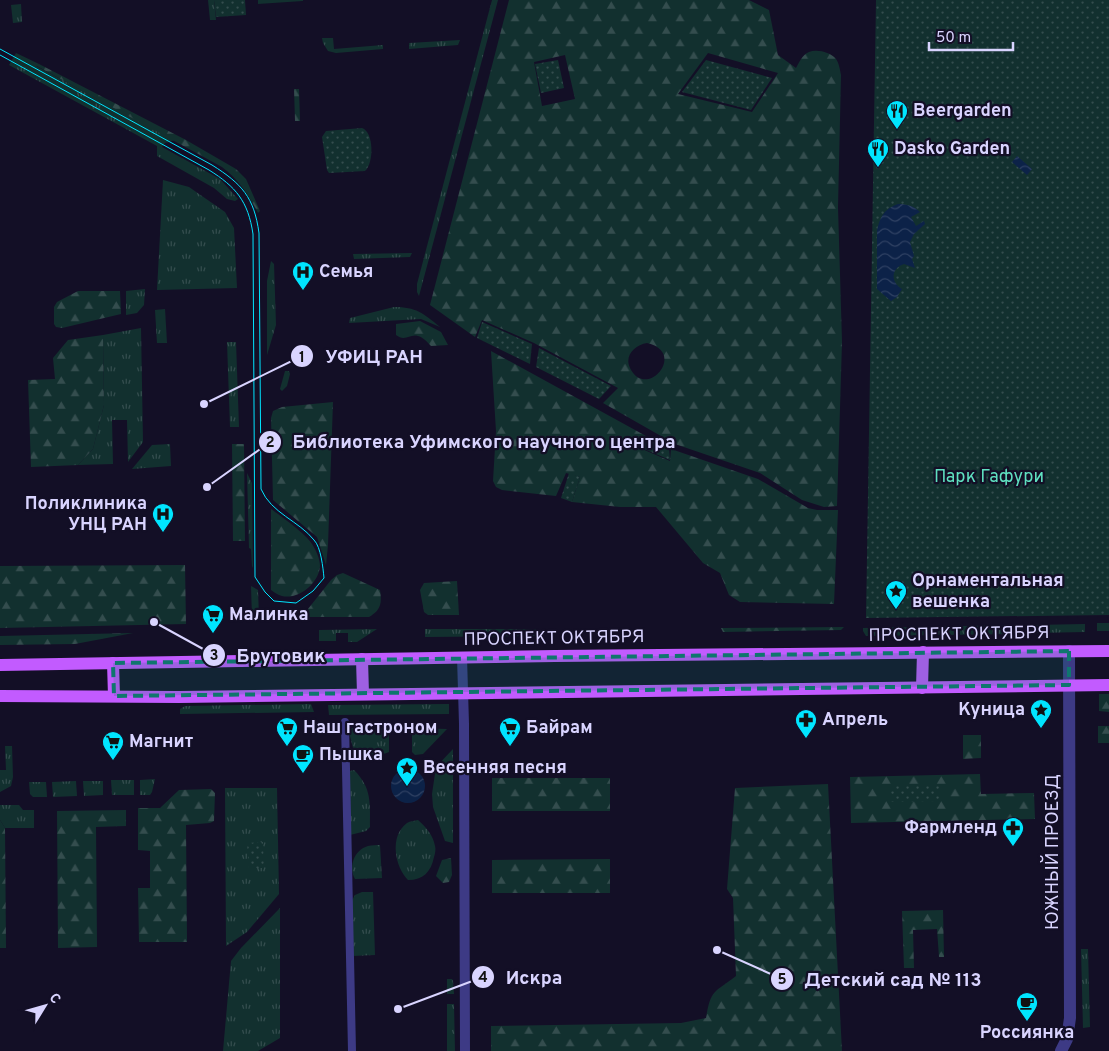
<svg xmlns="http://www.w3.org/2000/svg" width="1109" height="1051" font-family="Overpass,sans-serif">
  <defs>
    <pattern id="grass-tufts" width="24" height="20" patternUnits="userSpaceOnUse" patternTransform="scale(1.25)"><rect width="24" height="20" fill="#12302f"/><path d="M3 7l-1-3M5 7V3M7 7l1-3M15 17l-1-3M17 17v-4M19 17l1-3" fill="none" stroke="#344d4e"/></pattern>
    <pattern id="forest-firs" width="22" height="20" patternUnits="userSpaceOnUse" patternTransform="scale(1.25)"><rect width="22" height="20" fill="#12302f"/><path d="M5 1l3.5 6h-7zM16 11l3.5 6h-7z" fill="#344d4e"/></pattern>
    <pattern id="park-dots" width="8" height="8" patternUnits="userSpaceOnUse" patternTransform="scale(1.25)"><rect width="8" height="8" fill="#12302f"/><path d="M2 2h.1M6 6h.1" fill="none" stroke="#344d4e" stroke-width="1.8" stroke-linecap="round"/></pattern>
    <pattern id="water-waves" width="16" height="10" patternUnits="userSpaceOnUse" patternTransform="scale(1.25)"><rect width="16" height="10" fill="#0c2248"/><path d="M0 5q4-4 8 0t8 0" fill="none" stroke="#2f4163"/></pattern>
  </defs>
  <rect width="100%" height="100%" fill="#130f26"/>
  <g fill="url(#grass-tufts)">
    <polygon points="208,0 214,0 216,20 210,20"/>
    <polygon points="492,0 498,0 419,296 417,292 417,284"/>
    <polygon points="21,4 22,22 13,23 11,5"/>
    <polygon points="322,38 333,38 334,49 383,45 383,49 336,53 328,51 323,43"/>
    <polygon points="460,40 458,45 409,49 409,43"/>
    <polygon points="16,53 39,64 36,66 175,140 165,143 162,147 220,179 238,199 235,201 227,199 214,188 157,156 157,146 9,65"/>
    <polygon points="163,180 189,187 225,212 234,228 237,288 157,290"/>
    <polygon points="412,253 410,257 354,259 353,254"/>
    <polygon points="271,261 274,264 276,325 267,355 267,281"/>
    <polygon points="145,289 144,305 137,313 126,315 126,291"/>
    <path d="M 394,307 C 416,307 423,313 440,327 L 421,319 L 349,323 L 350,318 Z"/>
    <polygon points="165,309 167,343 157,343 155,310"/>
    <polygon points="141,328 143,442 128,462 127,420 112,420 113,464 78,465 93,449 104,405 103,335"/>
    <polygon points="227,342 236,342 239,427 230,427"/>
    <polygon points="285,371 289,371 290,374 287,386 282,391 280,389"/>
    <polygon points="170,444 171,466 132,469 152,445"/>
    <polygon points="247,473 252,483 253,568 252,566 251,549 249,548"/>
    <polygon points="251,586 258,590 259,617 252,617"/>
    <rect x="1097" y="623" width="12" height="8"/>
    <polygon points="1085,624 1085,632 1034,633 1034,625"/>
    <polygon points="1023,625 1023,634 866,636 863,631 863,628"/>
    <polygon points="377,629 357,642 348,642 348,633 336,633 336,641 319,641 319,630"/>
    <polygon points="425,629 538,629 538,636 425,637"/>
    <polygon points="311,704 314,712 180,714 180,709 185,706"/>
    <polygon points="449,704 449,714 329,715 328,705"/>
    <path d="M 348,728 L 389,728 L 389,752 C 372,758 369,757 353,748 Z"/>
    <polygon points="412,728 447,729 423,754 415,755 412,752"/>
    <polygon points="5,746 12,746 13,777 11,786 0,792 0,770 6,770"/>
    <polygon points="453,749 453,843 445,841 433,807 432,794 436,767"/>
    <path d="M 354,770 C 372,788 370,803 370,827 L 366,831 L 350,835 L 350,771 Z"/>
    <polygon points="155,779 152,792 150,795 140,795 140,780"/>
    <polygon points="111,780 134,780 134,795 112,795"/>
    <polygon points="76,781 77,796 53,797 52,782"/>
    <polygon points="83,781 103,781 103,795 84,796"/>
    <polygon points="29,782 46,782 47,797 33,797 30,794"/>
    <polygon points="225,788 277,788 279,894 247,932 226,946"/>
    <polygon points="0,805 19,805 23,810 34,810 34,828 5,828 0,820"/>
    <path d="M 418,820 C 426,827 433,835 435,846 C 436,849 435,854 434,857 C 431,872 423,880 408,880 C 395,867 389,836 407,823 C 410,821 415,821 418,820 Z"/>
    <path d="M 380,845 L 382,878 L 355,879 C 348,867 354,850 368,846 C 372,845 377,845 380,845 Z"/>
    <polygon points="362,892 373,892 375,955 352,956 351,902 355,895"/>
    <polygon points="280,908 280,1038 258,1051 223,1051 231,961 241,948"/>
    <polygon points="1081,949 1088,949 1090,1027 1083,1028"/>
    <polygon points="447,979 452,979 453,981 454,994 447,994"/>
    <polygon points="447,1004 454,1004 455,1051 447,1051"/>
  </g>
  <g fill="url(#forest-firs)" fill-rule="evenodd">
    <path d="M 509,0 L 749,0 L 769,10 L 778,55 L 796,68 C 799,63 802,55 809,52 C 817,49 830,52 836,59 C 839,63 840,70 841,75 L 838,207 L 842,342 L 837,506 L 824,507 L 802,500 L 760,473 L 675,444 L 603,403 L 618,388 L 534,343 L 482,320 L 475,337 L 430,305 ZM 708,53 L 778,73 L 752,112 L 678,94 ZM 565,55 L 575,99 L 542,106 L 534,62 ZM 647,343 C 687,352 648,399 631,370 C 623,357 634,345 647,343 Z"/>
    <path d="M 39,64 L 186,140 L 236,169 L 246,179 L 260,211 L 258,213 C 248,194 239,180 222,167 L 35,65 Z"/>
    <polygon points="294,89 299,89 300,121 295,121"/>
    <polygon points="78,291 120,291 121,314 62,328 56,327 54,324 54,307 57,302"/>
    <path d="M 420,321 L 441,332 L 448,345 L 431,346 C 412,324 409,345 396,335 L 396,324 Z"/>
    <polygon points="103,335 104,405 93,449 78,465 31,467 28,380 55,379 53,358 68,340"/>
    <polygon points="491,351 646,436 642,449 670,461 671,449 758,479 808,508 817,510 838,510 834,604 740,602 729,595 720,573 703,563 656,507 620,507 572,502 580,477 566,473 556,496 502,490 496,487 493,481 496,431"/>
    <polygon points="333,402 328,545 326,565 317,537 273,500 271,418 273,411 282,407"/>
    <polygon points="244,444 245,541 233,541 232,444"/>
    <path d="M 271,509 C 282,517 306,534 312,544 C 316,550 320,559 320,566 C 319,583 299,600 282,596 C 278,595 274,592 271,590 Z"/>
    <polygon points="185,565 186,624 0,628 0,566"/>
    <path d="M 343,573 L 380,590 C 382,603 381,610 369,617 L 306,617 L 304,614 L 331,580 L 337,575 Z"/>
    <polygon points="457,581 459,615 428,615 424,612 420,590 424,583"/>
    <polygon points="844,627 841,630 723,632 721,628"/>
    <polygon points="133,633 75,644 0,645 0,636"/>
    <polygon points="1099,694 1109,694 1109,712 1099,711"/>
    <rect x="1098" y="726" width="11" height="17"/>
    <polygon points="963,735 981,735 981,758 963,759"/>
    <polygon points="980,774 981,794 1034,793 1035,819 851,823 850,777"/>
    <rect x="492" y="778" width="118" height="33"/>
    <path d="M 828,784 L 842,1051 L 491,1051 L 491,1026 L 681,1023 L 706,1018 C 711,989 714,993 736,976 L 733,898 L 727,889 L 735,788 Z"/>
    <polygon points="211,789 215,793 214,821 210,823 186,825 187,942 139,942 138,888 150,888 150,851 138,850 138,808 160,808 179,790"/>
    <polygon points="126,810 126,826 96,827 97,947 58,948 57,811"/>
    <polygon points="0,820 5,828 6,948 0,948"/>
    <polygon points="451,858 452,875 449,882 443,883 436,876 442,860"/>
    <polygon points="610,859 610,893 492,893 492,860"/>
    <polygon points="943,910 944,957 939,957 937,929 913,930 914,968 904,968 902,911"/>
  </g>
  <g fill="url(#park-dots)">
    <polygon points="214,0 245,0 246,15 216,17"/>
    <polygon points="876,0 1109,0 1109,615 866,618"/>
    <polygon points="558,60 564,88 541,93 535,64"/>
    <polygon points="706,60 772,78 751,110 682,92"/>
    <path d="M 362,128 C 374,132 374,163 365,171 L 329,173 L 327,170 L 322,137 L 326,131 Z"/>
    <polygon points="482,322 532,344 530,364 477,338"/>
    <polygon points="539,348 611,386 599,399 536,367"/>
    <polygon points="647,437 669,448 670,460 644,449"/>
    <polygon points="569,473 580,477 572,502 561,498"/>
    <polygon points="890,786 940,786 941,801 890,802"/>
    <polygon points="263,842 264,868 249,868 247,843"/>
  </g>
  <polygon fill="#12302f" points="258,0 303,0 303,1 258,4"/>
  <g fill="url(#water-waves)">
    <polygon points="1017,156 1032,169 1027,175 1012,162"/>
    <path d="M 898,204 C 907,204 914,206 920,212 L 911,217 L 916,226 L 924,221 L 925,224 L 914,234 L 910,242 L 914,256 L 912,259 L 915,268 L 904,264 C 891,268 890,282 902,289 L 897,297 L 891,301 L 877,289 L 877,231 C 880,217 884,209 898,204 Z"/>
    <circle cx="408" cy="786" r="17"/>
  </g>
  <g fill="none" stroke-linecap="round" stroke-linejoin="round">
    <polyline stroke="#3d3a85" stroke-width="8" points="345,722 352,1051"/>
    <polyline stroke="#3d3a85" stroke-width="10" points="462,657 464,724 465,1051"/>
    <polyline stroke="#3d3a85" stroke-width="12" points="1061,1051 1067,1039 1070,1018 1069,651"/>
    <g stroke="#c25bff" stroke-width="12">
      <polyline points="362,659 363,694"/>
      <polyline points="113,663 114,696"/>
      <polyline points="0,665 555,656 1109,651"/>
      <polyline points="922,688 923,652"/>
      <polyline points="0,696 179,697 1109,685"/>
    </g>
    <path stroke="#00e5ff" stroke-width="1" d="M 0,49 L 212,165 C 242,184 254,197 259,233 L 261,489 C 271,513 299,521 314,540 C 321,547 323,568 324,578 L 313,591 L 296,603 L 274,601 L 265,592 L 255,577 L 253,234 C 248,201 236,187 209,170 L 0,55"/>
  </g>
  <path fill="#0f766e" fill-opacity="0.2" stroke="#0f766e" stroke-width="4" stroke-dasharray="10 6" stroke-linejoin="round" d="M 1069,651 L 1069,685 L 114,696 L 113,663 Z"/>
  <defs>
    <g id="restaurant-pin" transform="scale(1.125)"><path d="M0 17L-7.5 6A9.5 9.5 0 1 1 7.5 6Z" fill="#00e5ff" stroke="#130f26"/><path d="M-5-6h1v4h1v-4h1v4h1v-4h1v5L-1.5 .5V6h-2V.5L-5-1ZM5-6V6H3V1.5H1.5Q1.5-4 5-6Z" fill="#111"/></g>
    <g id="hospital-pin" transform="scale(1.125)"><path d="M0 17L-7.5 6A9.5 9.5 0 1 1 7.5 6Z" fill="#00e5ff" stroke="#130f26"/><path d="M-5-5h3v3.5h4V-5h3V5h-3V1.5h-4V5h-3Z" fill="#111"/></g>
    <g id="sight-pin" transform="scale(1.125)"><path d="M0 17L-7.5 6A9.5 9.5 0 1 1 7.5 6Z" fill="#00e5ff" stroke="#130f26"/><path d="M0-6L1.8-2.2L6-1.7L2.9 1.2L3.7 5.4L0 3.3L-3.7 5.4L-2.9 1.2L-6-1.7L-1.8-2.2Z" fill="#111"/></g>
    <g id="supermarket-pin" transform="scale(1.125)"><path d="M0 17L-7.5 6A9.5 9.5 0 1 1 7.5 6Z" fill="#00e5ff" stroke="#130f26"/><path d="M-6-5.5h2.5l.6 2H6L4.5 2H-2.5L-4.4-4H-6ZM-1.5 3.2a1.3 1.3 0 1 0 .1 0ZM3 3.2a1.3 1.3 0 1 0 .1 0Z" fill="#111"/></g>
    <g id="pharmacy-pin" transform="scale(1.125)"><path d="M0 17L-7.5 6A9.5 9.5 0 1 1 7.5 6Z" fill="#00e5ff" stroke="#130f26"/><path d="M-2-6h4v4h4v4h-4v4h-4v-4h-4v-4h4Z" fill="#111"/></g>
    <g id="cafe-pin" transform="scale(1.125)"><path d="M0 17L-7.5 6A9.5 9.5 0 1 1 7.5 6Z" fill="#00e5ff" stroke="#130f26"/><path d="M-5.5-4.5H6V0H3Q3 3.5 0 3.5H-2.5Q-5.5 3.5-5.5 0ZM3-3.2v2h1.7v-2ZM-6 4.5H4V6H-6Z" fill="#111"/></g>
  </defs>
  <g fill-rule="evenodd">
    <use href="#restaurant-pin" x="897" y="111"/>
    <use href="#restaurant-pin" x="878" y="149"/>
    <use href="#hospital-pin" x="303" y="272"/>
    <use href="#hospital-pin" x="163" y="514"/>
    <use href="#sight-pin" x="896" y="591"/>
    <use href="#supermarket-pin" x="213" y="615"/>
    <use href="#sight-pin" x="1041" y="710"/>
    <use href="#pharmacy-pin" x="806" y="720"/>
    <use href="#supermarket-pin" x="287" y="728"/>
    <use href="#supermarket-pin" x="510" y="728"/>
    <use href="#supermarket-pin" x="113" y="742"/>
    <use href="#cafe-pin" x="303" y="755"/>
    <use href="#sight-pin" x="407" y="768"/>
    <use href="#pharmacy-pin" x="1013" y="828"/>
    <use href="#cafe-pin" x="1027" y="1003"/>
  </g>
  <g text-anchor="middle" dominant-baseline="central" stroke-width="4.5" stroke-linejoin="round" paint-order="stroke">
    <g font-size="18" font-weight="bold" fill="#d9d4ff" stroke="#130f26" text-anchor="start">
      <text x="913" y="111">Beergarden</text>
      <text x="894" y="149">Dasko Garden</text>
      <text x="319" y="272">Семья</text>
      <text x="147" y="504" text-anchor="end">Поликлиника<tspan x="147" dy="21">УНЦ РАН</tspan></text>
      <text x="912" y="581">Орнаментальная<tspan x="912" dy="21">вешенка</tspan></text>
      <text x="229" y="615">Малинка</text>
      <text x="1025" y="710" text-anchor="end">Куница</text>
      <text x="822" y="720">Апрель</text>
      <text x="303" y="728">Наш гастроном</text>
      <text x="526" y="728">Байрам</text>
      <text x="129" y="742">Магнит</text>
      <text x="319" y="755">Пышка</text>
      <text x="423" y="768">Весенняя песня</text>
      <text x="997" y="828" text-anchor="end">Фармленд</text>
      <text x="1027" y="1033" text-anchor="middle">Россиянка</text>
    </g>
    <g font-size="18" fill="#5fe0c0" stroke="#130f26">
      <text x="989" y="477">Парк Гафури</text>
    </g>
    <g font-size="18" fill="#d9d4ff" stroke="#130f26">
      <text transform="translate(959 635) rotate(-1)">ПРОСПЕКТ ОКТЯБРЯ</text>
      <text transform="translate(554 639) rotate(-1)">ПРОСПЕКТ ОКТЯБРЯ</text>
      <text transform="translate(1053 852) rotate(-90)">ЮЖНЫЙ ПРОЕЗД</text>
    </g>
  </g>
  <path fill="none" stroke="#d9d4ff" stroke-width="2" d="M204 404L302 356M207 487L270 442M154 622L214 655M398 1009L483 977M717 950L782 979"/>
  <g fill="#d9d4ff" stroke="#130f26" stroke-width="2">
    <circle cx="204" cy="404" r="5"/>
    <circle cx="207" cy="487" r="5"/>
    <circle cx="154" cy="622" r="5"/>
    <circle cx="398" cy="1009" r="5"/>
    <circle cx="717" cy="950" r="5"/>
    <circle cx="302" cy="356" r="12"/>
    <circle cx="270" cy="442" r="12"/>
    <circle cx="214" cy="655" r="12"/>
    <circle cx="483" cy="977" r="12"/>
    <circle cx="782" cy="979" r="12"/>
  </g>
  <g font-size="15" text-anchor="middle" font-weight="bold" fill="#111">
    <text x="302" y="362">1</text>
    <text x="270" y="447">2</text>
    <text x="214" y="660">3</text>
    <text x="483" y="982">4</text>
    <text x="782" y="984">5</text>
  </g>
  <g font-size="19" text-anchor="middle" font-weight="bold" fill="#d9d4ff" stroke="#130f26" stroke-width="4.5" stroke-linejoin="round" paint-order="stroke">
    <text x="374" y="363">УФИЦ РАН</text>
    <text x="484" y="448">Библиотека Уфимского научного центра</text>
    <text x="281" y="662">Брутовик</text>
    <text x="534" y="984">Искра</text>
    <text x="893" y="986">Детский сад № 113</text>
  </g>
  <g transform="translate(45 1006) rotate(53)" stroke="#130f26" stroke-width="4" paint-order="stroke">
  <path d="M0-4L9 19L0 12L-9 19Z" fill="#d9d4ff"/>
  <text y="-8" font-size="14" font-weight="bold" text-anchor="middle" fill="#d9d4ff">С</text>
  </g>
  <path d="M929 42v8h84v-8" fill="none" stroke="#d9d4ff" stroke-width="2.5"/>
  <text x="936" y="42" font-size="15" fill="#d9d4ff" stroke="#130f26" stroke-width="4" paint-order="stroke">50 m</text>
</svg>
